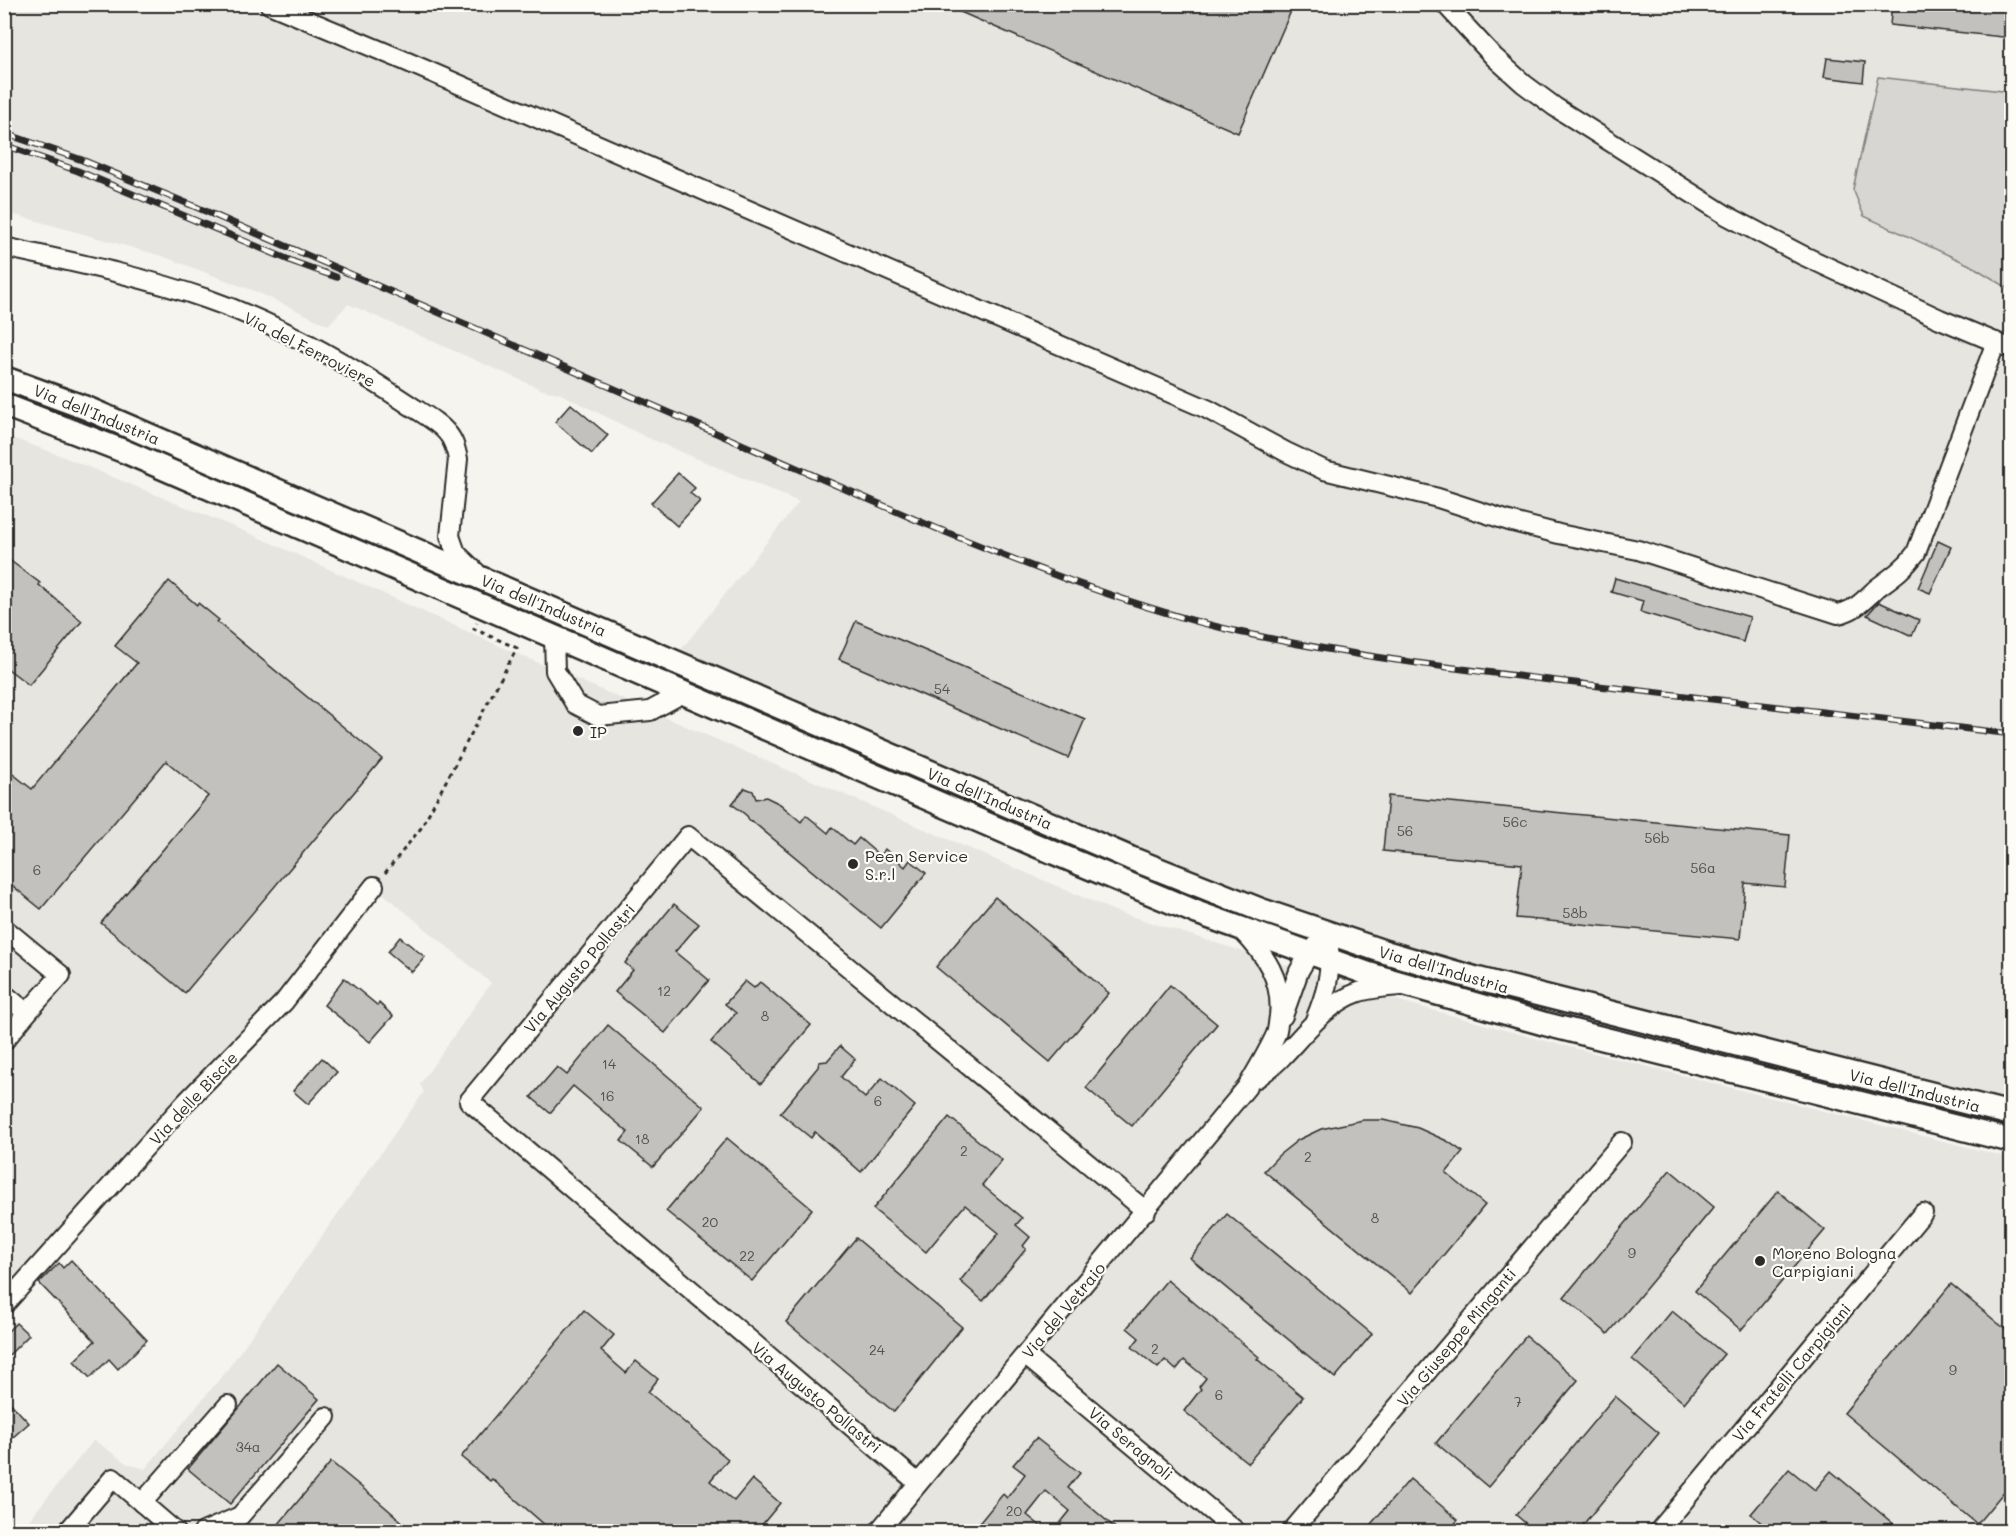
<svg xmlns="http://www.w3.org/2000/svg" width="2016" height="1536" font-family="Mali,sans-serif">
  <rect width="100%" height="100%" fill="#f5f4ef"/>
  <filter id="ink" filterUnits="userSpaceOnUse"><feTurbulence type="fractalNoise" baseFrequency=".0167" numOctaves="2"/><feDisplacementMap in="SourceGraphic" scale="12" xChannelSelector="R" yChannelSelector="G"/><feConvolveMatrix kernelMatrix="1 2 1 2 8 2 1 2 1" color-interpolation-filters="sRGB"/></filter>
  <g filter="url(#ink)">
    <g fill="#e6e5e0">
      <polygon points="5,5 2011,5 2011,1102 1560,988 1438,956 1368,934 1186,868 680,651 799,502 646,437 559,393 543,390 348,304 328,325 257,292 162,256 5,212"/>
      <polygon points="4,435 59,455 251,534 504,648 1117,912 1407,1003 1530,1037 2011,1158 2011,1511 1995,1532 20,1531 94,1440 126,1463 145,1469 227,1370 424,1092 420,1084 491,983 374,886 315,966 5,1305"/>
    </g>
    <polygon fill="#d7d6d2" stroke="#81807e" stroke-width="1.5" points="1878,77 2011,92 2011,290 1972,266 1864,216 1853,189"/>
    <g fill="#c2c1be" stroke="#2b2b2b" stroke-width="1.5">
      <polygon points="942,4 1294,4 1238,133"/>
      <polygon points="1892,4 2012,4 2012,38 1890,25"/>
      <polygon points="1827,58 1865,62 1863,82 1824,77"/>
      <polygon points="571,404 608,435 592,454 555,422"/>
      <polygon points="678,473 695,488 690,493 700,501 677,526 651,503"/>
      <polygon points="1938,541 1951,547 1930,593 1918,588"/>
      <polygon points="4,556 40,583 39,585 82,621 29,685 4,666"/>
      <polygon points="1615,578 1750,617 1743,642 1640,612 1643,601 1611,592"/>
      <polygon points="169,581 197,605 198,603 219,620 217,622 382,759 185,993 101,923 208,796 166,761 41,909 4,879 4,767 32,789 137,663 115,646"/>
      <polygon points="1879,602 1919,620 1912,636 1867,615"/>
      <polygon points="856,621 1085,719 1068,758 839,659"/>
      <polygon points="745,788 753,791 756,799 766,797 780,804 801,822 806,815 828,833 832,827 853,845 859,838 880,856 885,849 905,867 910,860 926,873 881,928 753,822 749,820 747,816 732,804"/>
      <polygon points="1388,796 1790,835 1785,887 1745,883 1740,939 1516,918 1522,864 1383,851"/>
      <polygon points="995,897 1109,993 1050,1062 936,967"/>
      <polygon points="674,904 699,924 675,952 709,980 665,1033 615,992 633,970 625,963"/>
      <polygon points="400,937 425,957 412,972 388,952"/>
      <polygon points="344,978 377,1005 379,1003 393,1016 370,1042 324,1005"/>
      <polygon points="745,981 754,988 760,982 811,1025 761,1084 711,1042 736,1013 725,1004"/>
      <polygon points="1170,985 1217,1024 1132,1126 1086,1088"/>
      <polygon points="608,1025 704,1107 653,1167 621,1141 628,1132 573,1086 550,1113 531,1097 557,1067 567,1075"/>
      <polygon points="840,1046 855,1059 841,1077 865,1098 882,1078 915,1106 861,1172 815,1132 811,1138 780,1113 818,1067 819,1062 827,1061"/>
      <polygon points="322,1058 337,1072 308,1104 293,1091"/>
      <polygon points="949,1117 1002,1160 982,1185 1022,1218 1016,1225 1030,1237 1023,1246 1026,1249 983,1301 960,1281 999,1233 965,1205 926,1252 873,1209"/>
      <polygon points="1363,1120 1383,1120 1418,1128 1447,1141 1463,1152 1446,1173 1485,1205 1412,1293 1264,1171 1279,1155 1298,1140 1321,1129"/>
      <polygon points="727,1138 812,1209 752,1281 666,1211"/>
      <polygon points="1670,1170 1714,1207 1608,1334 1564,1297"/>
      <polygon points="1778,1191 1825,1230 1741,1330 1695,1291"/>
      <polygon points="1227,1214 1372,1334 1335,1378 1190,1258"/>
      <polygon points="856,1238 962,1327 894,1412 786,1322"/>
      <polygon points="71,1260 147,1340 118,1369 109,1359 90,1378 74,1361 95,1341 39,1283 59,1263 63,1268"/>
      <polygon points="1167,1280 1259,1357 1257,1359 1303,1397 1248,1463 1184,1411 1201,1389 1199,1387 1206,1378 1184,1360 1176,1370 1165,1360 1158,1368 1132,1347 1139,1338 1127,1328"/>
      <polygon points="1951,1284 2012,1335 2012,1482 1977,1524 1844,1413"/>
      <polygon points="584,1310 614,1335 601,1351 626,1373 636,1361 658,1379 648,1392 728,1459 710,1481 734,1501 752,1479 780,1503 756,1532 553,1532 492,1479 490,1481 461,1457"/>
      <polygon points="1672,1311 1724,1354 1684,1403 1632,1359"/>
      <polygon points="16,1323 29,1335 4,1360 4,1335"/>
      <polygon points="1526,1336 1578,1380 1488,1487 1436,1443"/>
      <polygon points="277,1363 319,1399 230,1504 188,1469"/>
      <polygon points="4,1396 29,1423 4,1445"/>
      <polygon points="1615,1396 1659,1433 1577,1532 1536,1532 1516,1515"/>
      <polygon points="1036,1438 1080,1473 1068,1488 1120,1532 1053,1532 1070,1511 1046,1491 1027,1515 1048,1532 972,1532 1003,1494 1007,1498 1025,1474 1013,1465"/>
      <polygon points="331,1462 377,1500 414,1532 272,1532"/>
      <polygon points="1789,1469 1815,1490 1831,1471 1903,1532 1772,1532 1751,1514"/>
      <polygon points="1410,1479 1458,1520 1448,1532 1364,1532"/>
    </g>
    <g fill="none" stroke-linecap="round" stroke-linejoin="round">
      <g stroke="#2b2b2b" stroke-width="22">
        <g id="minor">
          <path d="M 269,4 L 403,60 L 1207,409 L 1286,452 L 1324,470 L 1438,498 L 1509,521 L 1559,534 L 1638,550 L 1838,614 C 1855,611 1865,599 1877,588 C 1892,577 1905,568 1916,553 L 1996,342"/>
          <polyline points="1445,4 1494,57 1524,84 1555,107 1726,215 1802,255 1940,319 2012,349"/>
          <path d="M 4,247 C 72,262 141,276 207,299 C 276,323 347,363 408,404 C 421,413 439,422 448,434 C 454,441 456,450 458,459 L 450,536 L 456,553 L 476,572"/>
          <polyline points="554,637 555,671 575,704 598,716 650,711 683,693"/>
          <polyline points="4,928 61,975 27,1013 4,994"/>
          <polyline points="1283,1016 1299,971 1309,954 1327,933"/>
          <path d="M 1315,1020 C 1325,996 1332,974 1329,948"/>
          <polyline points="4,1041 27,1013"/>
          <path d="M 1257,1078 C 1266,1071 1275,1065 1282,1057 C 1305,1033 1327,1003 1359,992 C 1373,988 1387,987 1401,986"/>
          <polyline points="4,1305 186,1102 284,1002 374,886"/>
          <polyline points="1025,1355 1237,1532"/>
          <polyline points="918,1483 469,1101 688,836 1146,1211"/>
          <polyline points="142,1503 228,1405"/>
          <polyline points="67,1532 113,1478 176,1532"/>
          <polyline points="203,1532 240,1516 326,1417"/>
          <path d="M 878,1532 L 1247,1087 C 1257,1070 1268,1052 1276,1034 C 1278,1028 1278,1022 1279,1016 C 1283,980 1265,954 1241,930"/>
          <polyline points="1291,1532 1622,1142"/>
          <polyline points="1658,1532 1923,1213"/>
        </g>
      </g>
      <g stroke="#2b2b2b" stroke-width="27">
        <g id="major">
          <polyline points="4,378 86,408 1130,858 1261,910 1385,952 1478,979 2012,1114"/>
          <polyline points="4,405 126,452 1033,844 1198,913 1369,974 1545,1024 2012,1141"/>
        </g>
      </g>
      <g stroke="#2b2b2b" stroke-width="3" stroke-dasharray="4.5 4.5" stroke-linecap="butt">
        <polyline points="2005,802 2012,793"/>
        <polyline points="385,873 421,828 517,648 474,629 477,623"/>
      </g>
      <use href="#minor" stroke="#fdfcf7" stroke-width="18"/>
      <use href="#major" stroke="#fdfcf7" stroke-width="22"/>
      <g stroke="#2b2b2b" stroke-width="7">
        <g id="rail">
          <path d="M 4,133 L 82,160 L 196,207 L 921,522 C 1025,564 1129,607 1239,632 C 1357,658 1478,671 1599,686 C 1737,702 1874,718 2012,734"/>
          <polyline points="4,145 78,171 294,262 336,277"/>
        </g>
      </g>
      <use href="#rail" stroke="#fdfcf7" stroke-width="4.5" stroke-dasharray="14" stroke-linecap="butt"/>
    </g>
  </g>
  <g fill="#2b2b2b" stroke="#fdfcf7" stroke-width="2">
    <circle cx="578" cy="731" r="6"/>
    <circle cx="853" cy="864" r="6"/>
    <circle cx="1760" cy="1261" r="6"/>
  </g>
  <g text-anchor="middle" dominant-baseline="central" stroke-width="4.5" stroke-linejoin="round" paint-order="stroke">
    <g font-size="14" fill="#515050">
      <text x="942" y="688">54</text>
      <text x="1515" y="821">56c</text>
      <text x="1405" y="830">56</text>
      <text x="1657" y="837">56b</text>
      <text x="1703" y="867">56a</text>
      <text x="37" y="869">6</text>
      <text x="1575" y="912">58b</text>
      <text x="664" y="990">12</text>
      <text x="765" y="1015">8</text>
      <text x="609" y="1063">14</text>
      <text x="607" y="1095">16</text>
      <text x="878" y="1100">6</text>
      <text x="642" y="1138">18</text>
      <text x="964" y="1150">2</text>
      <text x="1308" y="1156">2</text>
      <text x="1375" y="1217">8</text>
      <text x="710" y="1221">20</text>
      <text x="1632" y="1252">9</text>
      <text x="747" y="1255">22</text>
      <text x="1155" y="1348">2</text>
      <text x="877" y="1349">24</text>
      <text x="1953" y="1369">9</text>
      <text x="1219" y="1394">6</text>
      <text x="1518" y="1401">7</text>
      <text x="248" y="1446">34a</text>
      <text x="1014" y="1510">20</text>
    </g>
    <g font-size="16" fill="#2b2b2b" stroke="#fdfcf7">
      <text transform="translate(310 349) rotate(27)">Via del Ferroviere</text>
      <text transform="translate(97 414) rotate(22)">Via dell'Industria</text>
      <text transform="translate(544 605) rotate(23)">Via dell'Industria</text>
      <text transform="translate(990 798) rotate(23)">Via dell'Industria</text>
      <text transform="translate(579 968) rotate(-50)">Via Augusto Pollastri</text>
      <text transform="translate(1444 969) rotate(16)">Via dell'Industria</text>
      <text transform="translate(1915 1090) rotate(14)">Via dell'Industria</text>
      <text transform="translate(193 1098) rotate(-47)">Via delle Biscie</text>
      <text transform="translate(1063 1310) rotate(-50)">Via del Vetraio</text>
      <text transform="translate(1456 1337) rotate(-50)">Via Giuseppe Minganti</text>
      <text transform="translate(1791 1372) rotate(-50)">Via Fratelli Carpigiani</text>
      <text transform="translate(817 1397) rotate(40)">Via Augusto Pollastri</text>
      <text transform="translate(1131 1443) rotate(40)">Via Seragnoli</text>
    </g>
    <g font-size="16" fill="#2b2b2b" stroke="#fdfcf7" text-anchor="start">
      <text x="590" y="731">IP</text>
      <text x="865" y="855">Peen Service<tspan x="865" dy="18">S.r.l</tspan></text>
      <text x="1772" y="1252">Moreno Bologna<tspan x="1772" dy="18">Carpigiani</tspan></text>
    </g>
  </g>
  <rect width="2016" height="1536" fill="none" stroke="#fdfcf7" stroke-width="24"/>
  <rect x="12" y="12" width="1992" height="1512" fill="none" stroke="#2b2b2b" stroke-width="2" filter="url(#ink)"/>
</svg>
